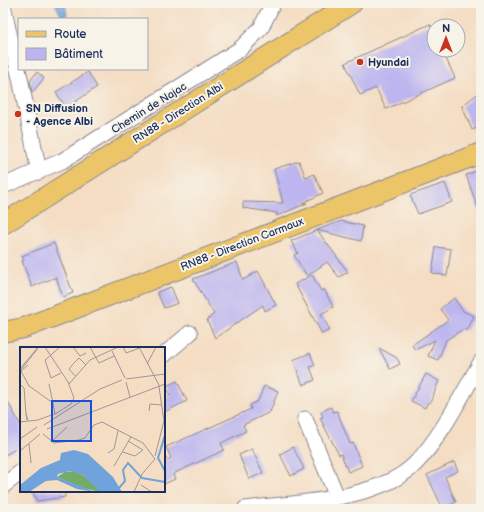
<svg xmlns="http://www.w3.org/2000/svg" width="484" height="512" font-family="'Balsamiq Sans',sans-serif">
  <rect width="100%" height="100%" fill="#f7f3e8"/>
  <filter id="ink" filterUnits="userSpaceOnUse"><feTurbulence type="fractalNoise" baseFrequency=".025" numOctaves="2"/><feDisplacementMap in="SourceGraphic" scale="8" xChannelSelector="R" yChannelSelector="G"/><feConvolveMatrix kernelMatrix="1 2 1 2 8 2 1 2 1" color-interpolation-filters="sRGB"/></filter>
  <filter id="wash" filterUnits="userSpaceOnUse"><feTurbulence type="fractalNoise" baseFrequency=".012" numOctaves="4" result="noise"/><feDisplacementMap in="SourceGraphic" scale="16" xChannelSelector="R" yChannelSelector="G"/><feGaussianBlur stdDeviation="0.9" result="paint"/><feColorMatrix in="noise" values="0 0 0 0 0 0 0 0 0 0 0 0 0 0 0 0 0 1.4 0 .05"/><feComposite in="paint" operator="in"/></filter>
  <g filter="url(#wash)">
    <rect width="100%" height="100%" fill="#f4ddc2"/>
    <polygon fill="#70a3db" stroke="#46699c" points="65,3 67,15 61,16 55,3"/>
    <g id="blocks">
      <g fill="#bcb5ef">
        <polygon points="430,24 434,32 434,50 442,50 455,78 386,109 376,88 360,95 345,63"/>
        <polygon points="37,72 44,78 32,93 30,81"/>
        <polygon points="88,72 97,87 66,108 56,92"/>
        <polygon points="481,91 481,126 472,130 462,106"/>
        <polygon points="299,161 306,178 314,174 323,193 302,203 307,203 277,216 277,213 243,208 243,202 283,203 274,169"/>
        <polygon points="481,169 481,213 480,214 466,175"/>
        <polygon points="445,183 452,202 418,214 410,195"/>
        <polygon points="341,221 363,226 361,241 317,230 348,272 339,277 327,262 307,276 294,255 298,253 291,241 317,230"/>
        <polygon points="54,243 73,293 63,297 56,277 32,287 22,261 24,260 22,256"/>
        <polygon points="436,247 451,249 447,276 432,273"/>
        <polygon points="237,262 243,280 258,271 276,305 265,311 263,305 215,338 207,320 214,314 193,279"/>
        <polygon points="312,275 321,291 324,289 333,307 321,314 330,330 322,334 295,284"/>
        <polygon points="171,287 178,303 164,308 157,292"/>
        <polygon points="454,298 463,311 474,316 467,331 463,329 446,340 438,360 428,356 435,340 415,350 412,345 448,320 440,309"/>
        <polygon points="379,348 397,358 400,364 390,369"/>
        <polygon points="310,353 315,365 310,367 315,380 303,385 293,360"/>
        <polygon points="426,374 439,381 430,403 428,402 425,408 411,401"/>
        <polygon points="177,381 187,401 164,412 164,398 170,395 166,386"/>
        <polygon points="264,386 278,391 270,412 243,425 246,431 221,443 224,450 173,474 175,479 164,484 164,455 167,460 171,458 166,447 251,409 250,405 258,401"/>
        <polygon points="3,393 21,426 21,446 3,456"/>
        <polygon points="331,407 333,412 337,411 350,444 353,443 362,466 348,472 341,454 339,455 320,418 323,417 321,412"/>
        <polygon points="293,447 304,469 291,476 280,454"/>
        <polygon points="252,449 263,473 249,479 239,455"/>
        <polygon points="454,462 458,471 445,477 456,502 443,509 427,475"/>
        <polygon points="32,491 65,491 65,497 37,501"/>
      </g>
    </g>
  </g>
  <g filter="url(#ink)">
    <use href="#blocks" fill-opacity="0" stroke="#888690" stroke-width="1"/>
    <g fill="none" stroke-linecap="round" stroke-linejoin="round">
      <g stroke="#888690" stroke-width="17">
        <g id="minor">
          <polyline points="3,4 7,25"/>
          <polyline points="3,22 7,25 20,78 39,172"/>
          <polyline points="3,186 62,161 240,49 261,28 273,3"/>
          <polyline points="164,355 190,333"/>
          <polyline points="305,419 337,497"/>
          <polyline points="3,486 21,472"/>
          <path d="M 245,509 C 293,503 380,500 415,464 C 440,439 463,393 481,362"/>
        </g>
      </g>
      <g stroke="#888690" stroke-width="22">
        <g id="major">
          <polyline points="3,224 352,3"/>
          <polyline points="3,332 24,328 481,153"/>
        </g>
      </g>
      <use href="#minor" stroke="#fff" stroke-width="15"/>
      <use href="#major" stroke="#edc569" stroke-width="20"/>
    </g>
  </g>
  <g fill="#c8321e" stroke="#f7f3e8" stroke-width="1.5">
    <circle cx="360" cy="62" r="4"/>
    <circle cx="18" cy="114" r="4"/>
  </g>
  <g text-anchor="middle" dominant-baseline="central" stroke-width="4" stroke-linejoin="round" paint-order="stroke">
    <g font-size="11" font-weight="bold" fill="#1b2f5e" stroke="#f7f3e8" text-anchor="start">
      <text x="368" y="62">Hyundai</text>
      <text x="26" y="108">SN Diffusion<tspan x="26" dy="13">- Agence Albi</tspan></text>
    </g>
    <g font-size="11" fill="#1b2f5e" stroke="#f7f3e8">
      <text transform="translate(149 108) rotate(-32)">Chemin de Najac</text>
      <text transform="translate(178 113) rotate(-32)">RN88 - Direction Albi</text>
      <text transform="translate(242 244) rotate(-21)">RN88 - Direction Carmaux</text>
    </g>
  </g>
  <g transform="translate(20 347)">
    <rect width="145" height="145" fill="#f4ddc2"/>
    <path d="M 56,124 L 69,132 L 80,145 L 63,141 L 37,130 L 45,125 Z" fill="#74ab68"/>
    <path d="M 54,103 L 68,107 L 93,130 L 102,145 L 80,145 L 63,128 L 50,124 L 38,127 L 37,130 L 75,145 L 57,142 L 37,133 L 26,134 L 9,145 L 0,145 L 0,138 L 21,121 L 40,113 L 41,106 Z" fill="#70a3db"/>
    <path fill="none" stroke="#70a3db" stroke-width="2" d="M 145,88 L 138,111 L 145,124M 99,141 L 105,134 L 103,123 L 108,116 L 122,131 L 145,135"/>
    <path fill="none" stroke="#9d979a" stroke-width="1" d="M 40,0 L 25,13 L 31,31 L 41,26M 53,0 L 60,9 L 66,6M 70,0 L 79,16 L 94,9M 103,0 L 106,6 L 120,1M 119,0 L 140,40M 92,4 L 105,31M 127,17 L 136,0M 8,18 L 1,24 L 9,39 L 33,56 L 35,67M 0,22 L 18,0M 0,24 L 19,0M 56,30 L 49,22 L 54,16 L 59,11 L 66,18M 106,32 L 145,27M 106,35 L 110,50M 0,37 L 4,41 L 6,67M 29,37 L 33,56M 49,37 L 70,13 L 98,0M 129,64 L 130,57 L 142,58M 7,73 L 6,67 L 8,73M 18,73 L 37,66 L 51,57 L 54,51 L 48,35 L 25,0M 0,75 L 18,73M 24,78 L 80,42 L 102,33M 27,82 L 145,37M 23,87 L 34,96 L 59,93 L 65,91 L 74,78 L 82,75 L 123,96 L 135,112 L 122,127 L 114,145M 0,92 L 17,80M 31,95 L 47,80M 9,97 L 11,116M 0,104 L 20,87M 103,105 L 115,109 L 123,103 L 108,94M 88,106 L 94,102 L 98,84M 135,109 L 144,74 L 139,40M 94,119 L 111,90M 121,138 L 132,145"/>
    <path fill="#1d4ed8" fill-opacity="0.15" stroke="#1d4ed8" stroke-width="2" d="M 32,54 L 71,54 L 71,94 L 32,94 Z"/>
    <rect width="145" height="145" fill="none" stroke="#1b2f5e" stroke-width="2"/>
  </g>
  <rect width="484" height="512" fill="none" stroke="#f7f3e8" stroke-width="16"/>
  <rect x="18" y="18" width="130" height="52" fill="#f7f3e8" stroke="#9fa5b1"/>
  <rect x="26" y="31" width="20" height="6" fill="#edc569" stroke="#9fa5b1"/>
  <text x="54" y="38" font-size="12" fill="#1b2f5e">Route</text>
  <rect x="26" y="48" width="20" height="12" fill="#bcb5ef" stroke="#9fa5b1"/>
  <text x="54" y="58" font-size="12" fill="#1b2f5e">Bâtiment</text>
  <g transform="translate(446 38)"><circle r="19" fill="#f7f3e8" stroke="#9fa5b1"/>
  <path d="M0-3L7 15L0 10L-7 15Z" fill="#c8321e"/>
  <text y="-6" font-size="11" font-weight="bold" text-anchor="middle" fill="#1b2f5e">N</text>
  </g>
</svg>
